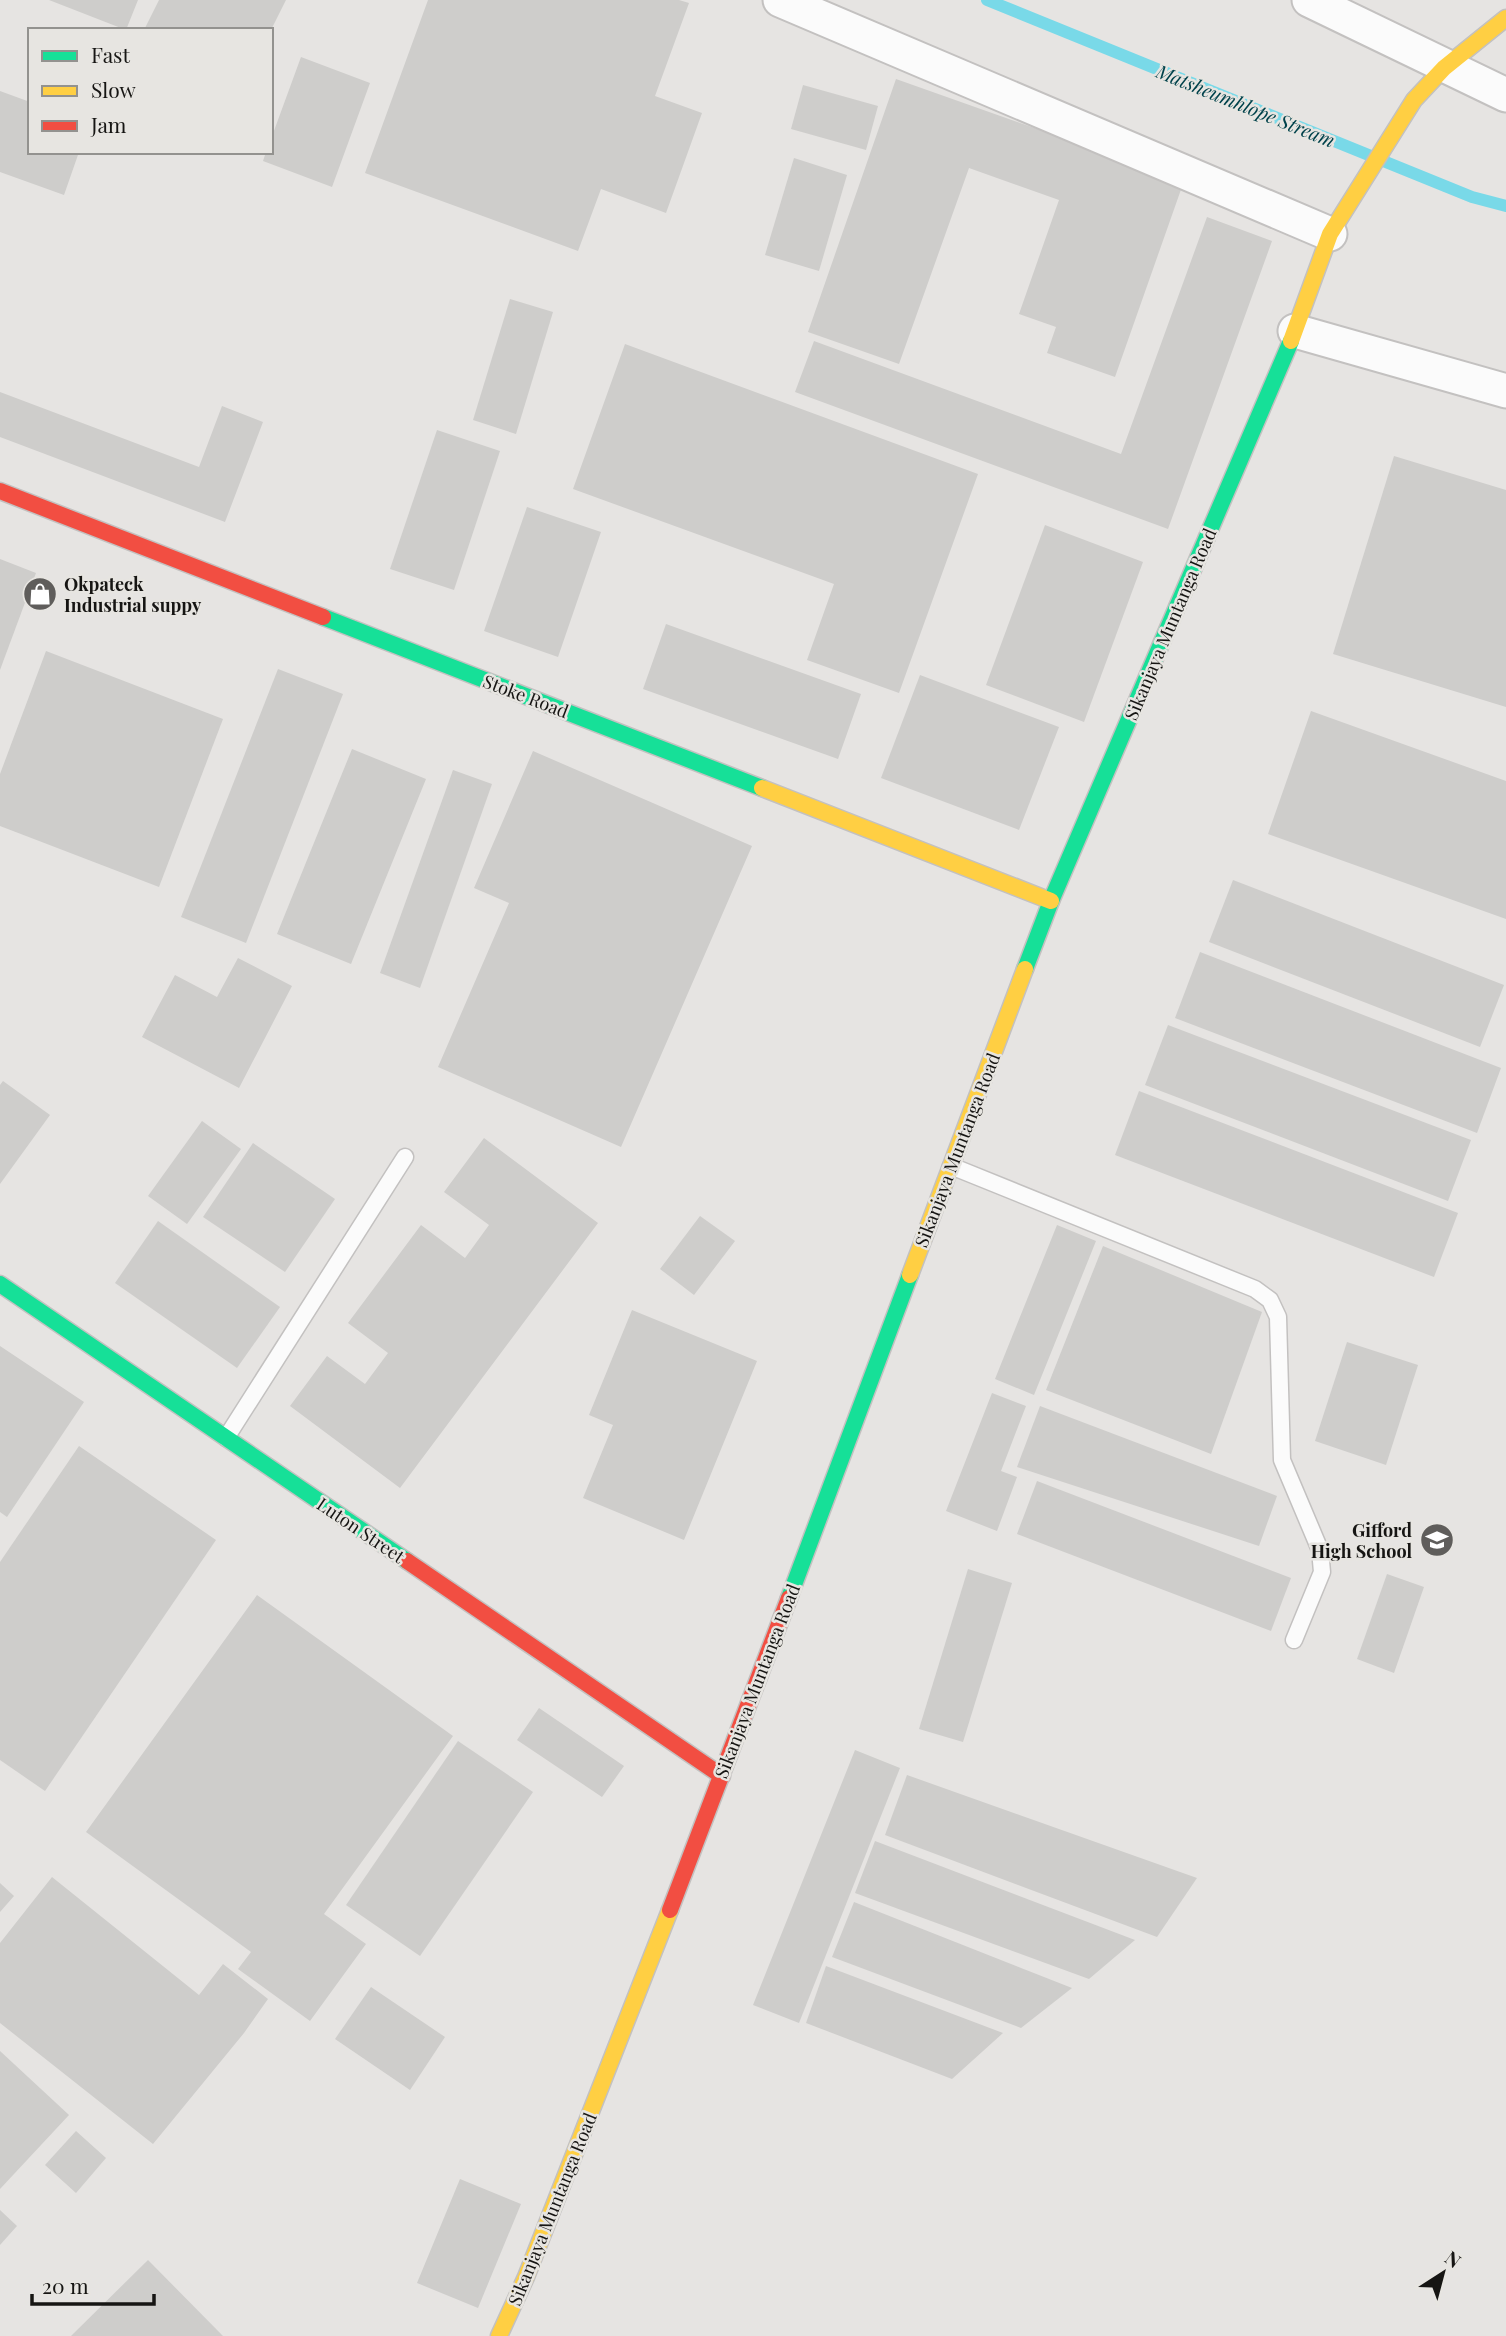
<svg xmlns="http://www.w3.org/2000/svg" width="1506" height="2336" font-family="'Playfair Display',serif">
  <rect width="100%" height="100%" fill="#e6e4e2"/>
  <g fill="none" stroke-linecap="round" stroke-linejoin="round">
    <polyline stroke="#79d9e8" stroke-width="12" points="987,0 1472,197 1506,206"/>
  </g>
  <g fill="#cecdcb">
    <polygon points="49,0 138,0 126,30"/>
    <polygon points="159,0 286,0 271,30 144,30"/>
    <polygon points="428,0 679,0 689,3 655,96 702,113 666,213 601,189 578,251 365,173"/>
    <polygon points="301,57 370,83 332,187 263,161 266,152 271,152 271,139"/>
    <polygon points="896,79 1184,181 1115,377 1047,353 1056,327 1019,314 1059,200 969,168 899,364 808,332"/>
    <polygon points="803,85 878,106 866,150 791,129"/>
    <polygon points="0,91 30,102 30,152 79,152 64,195 0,172"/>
    <polygon points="794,158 847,175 819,271 765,255"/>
    <polygon points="1207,217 1272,241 1168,529 795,392 814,341 1121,454"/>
    <polygon points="510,299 553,312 516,434 473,420"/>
    <polygon points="625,344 978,474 899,693 807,660 834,584 573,489"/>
    <polygon points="0,392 199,467 222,406 263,422 225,522 0,437"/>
    <polygon points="437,430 500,451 454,590 390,569"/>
    <polygon points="1394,456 1506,490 1506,707 1333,654"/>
    <polygon points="527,507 601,532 558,657 484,631"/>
    <polygon points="1045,525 1143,562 1084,722 986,685"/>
    <polygon points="0,559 36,573 0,670"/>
    <polygon points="666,624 861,694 838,759 643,689"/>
    <polygon points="46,651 223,719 159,887 0,826 0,774"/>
    <polygon points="278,669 343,694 246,943 181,917"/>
    <polygon points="920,675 1059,727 1019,830 881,778"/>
    <polygon points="1311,711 1506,781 1506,919 1268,834"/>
    <polygon points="352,749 426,779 351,964 277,934"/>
    <polygon points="533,751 752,846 621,1147 438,1067 509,903 474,888"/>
    <polygon points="453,770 492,784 420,988 380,973"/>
    <polygon points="1233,880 1504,985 1480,1047 1209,942"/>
    <polygon points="1200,952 1501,1068 1477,1133 1175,1018"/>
    <polygon points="238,958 292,986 239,1088 142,1037 175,975 217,997"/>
    <polygon points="1168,1025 1471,1140 1448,1201 1145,1085"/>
    <polygon points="3,1081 50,1115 0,1184 0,1085"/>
    <polygon points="1139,1091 1458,1213 1434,1277 1115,1155"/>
    <polygon points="202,1121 241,1149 187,1224 148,1196"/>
    <polygon points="484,1138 598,1223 400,1488 290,1406 327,1356 365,1384 388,1353 348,1323 421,1225 465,1258 489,1225 444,1192"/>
    <polygon points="253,1143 335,1199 285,1272 203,1217"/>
    <polygon points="700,1216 735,1241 694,1295 660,1269"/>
    <polygon points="158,1221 280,1307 237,1368 115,1283"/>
    <polygon points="1057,1225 1096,1241 1034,1395 995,1379"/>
    <polygon points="1103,1246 1262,1312 1211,1454 1046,1390"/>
    <polygon points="632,1310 757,1361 684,1540 583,1498 613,1425 589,1415"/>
    <polygon points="1347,1342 1418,1365 1386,1465 1315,1441"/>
    <polygon points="0,1346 84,1402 7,1517 0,1512"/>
    <polygon points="992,1393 1026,1406 1001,1471 1017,1477 997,1531 946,1511"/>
    <polygon points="1040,1406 1277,1496 1259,1546 1017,1467"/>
    <polygon points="79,1446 216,1540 45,1791 0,1760 0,1562"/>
    <polygon points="1037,1481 1291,1578 1271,1631 1017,1534"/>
    <polygon points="968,1569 1012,1583 963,1742 919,1729"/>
    <polygon points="1387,1574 1424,1587 1394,1673 1357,1659"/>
    <polygon points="257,1595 453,1736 324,1914 366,1944 310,2021 238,1969 251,1952 86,1832"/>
    <polygon points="539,1708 624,1766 602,1797 517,1740"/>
    <polygon points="458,1741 533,1792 420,1956 346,1905"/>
    <polygon points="855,1750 900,1768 799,2023 753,2005"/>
    <polygon points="907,1775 1197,1878 1157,1937 885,1835"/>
    <polygon points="875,1841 1135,1940 1089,1979 855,1893"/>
    <polygon points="52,1877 199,1995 223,1964 268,1999 244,2033 153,2144 0,2023 0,1943"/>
    <polygon points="0,1883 14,1896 0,1912"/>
    <polygon points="854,1902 1072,1988 1021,2028 832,1957"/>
    <polygon points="826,1966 1003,2033 952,2079 806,2023"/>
    <polygon points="371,1987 445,2037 410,2090 335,2039"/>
    <polygon points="0,2051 69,2115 0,2189"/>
    <polygon points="76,2131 106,2158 76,2193 45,2165"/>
    <polygon points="460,2179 521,2204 478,2308 417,2283"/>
    <polygon points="0,2210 17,2226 0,2245"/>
    <polygon points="148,2260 223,2336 71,2336"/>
  </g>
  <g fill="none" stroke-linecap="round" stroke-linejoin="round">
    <g stroke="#c3c1c0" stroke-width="19">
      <g id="lane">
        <polyline points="951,1166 1255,1289 1270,1300 1278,1317 1282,1460 1320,1550 1322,1572 1294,1640"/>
        <polyline points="226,1438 405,1157"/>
      </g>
    </g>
    <g stroke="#c3c1c0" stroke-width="37">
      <g id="street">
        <polyline points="780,0 1330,234"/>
        <polyline points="1309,0 1506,95"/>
        <polyline points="1295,331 1506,391"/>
      </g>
    </g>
    <g stroke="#c3c1c0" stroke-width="19">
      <g id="fast">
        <polyline points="323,617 762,788"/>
        <polyline points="1025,969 1051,901 1291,341"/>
        <polyline points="0,1284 407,1561"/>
        <polyline points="789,1598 910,1275"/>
      </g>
    </g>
    <g stroke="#c3c1c0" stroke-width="19">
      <g id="slow">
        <polyline points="1291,341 1330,234 1414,100 1444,68 1506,18"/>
        <polyline points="762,788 1051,901"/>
        <polyline points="910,1275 1025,969"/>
        <polyline points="499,2336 526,2277 670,1910"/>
      </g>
    </g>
    <g stroke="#c3c1c0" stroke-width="19">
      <g id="jam">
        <polyline points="0,491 323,617"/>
        <polyline points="407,1561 722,1776"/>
        <polyline points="670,1910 789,1598"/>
      </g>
    </g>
    <use href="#lane" stroke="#fbfbfb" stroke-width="16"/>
    <use href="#street" stroke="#fbfbfb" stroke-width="33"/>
    <use href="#fast" stroke="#16e098" stroke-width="16"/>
    <use href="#slow" stroke="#ffcf43" stroke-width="16"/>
    <use href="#jam" stroke="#f24e42" stroke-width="16"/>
  </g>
  <defs>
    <g id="shop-disc" transform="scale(1.75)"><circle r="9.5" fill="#5f5d5b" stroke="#e7e5e1"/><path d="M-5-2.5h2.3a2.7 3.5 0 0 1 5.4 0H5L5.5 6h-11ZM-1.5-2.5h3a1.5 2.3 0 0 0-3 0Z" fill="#fff"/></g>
    <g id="school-disc" transform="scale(1.75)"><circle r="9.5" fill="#5f5d5b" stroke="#e7e5e1"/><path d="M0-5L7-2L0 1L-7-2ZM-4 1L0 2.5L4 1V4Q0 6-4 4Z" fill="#fff"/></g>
  </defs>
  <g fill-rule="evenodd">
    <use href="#shop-disc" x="40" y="594"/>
    <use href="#school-disc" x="1437" y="1540"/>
  </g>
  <g text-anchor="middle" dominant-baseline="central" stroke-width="5" stroke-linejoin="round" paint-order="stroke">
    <g font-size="18" font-weight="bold" fill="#161513" stroke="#e7e5e1" text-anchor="start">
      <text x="64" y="584">Okpateck<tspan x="64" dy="21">Industrial suppy</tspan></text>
      <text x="1412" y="1530" text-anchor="end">Gifford<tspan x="1412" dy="21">High School</tspan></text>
    </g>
    <g font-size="18" fill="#161513" stroke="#e7e5e1">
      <text transform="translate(1170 624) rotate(-67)">Sikanjaya Muntanga Road</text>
      <text transform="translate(526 696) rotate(21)">Stoke Road</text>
      <text transform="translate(957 1150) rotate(-69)">Sikanjaya Muntanga Road</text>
      <text transform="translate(361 1530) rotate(34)">Luton Street</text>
      <text transform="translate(757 1681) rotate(-69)">Sikanjaya Muntanga Road</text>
      <text transform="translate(552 2209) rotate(-68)">Sikanjaya Muntanga Road</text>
    </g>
    <g font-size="19" font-style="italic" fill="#00424b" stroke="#e7e5e1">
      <text transform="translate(1246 105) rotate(22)">Matsheumhlope Stream</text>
    </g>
  </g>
  <rect x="28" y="28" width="245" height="126" fill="#e7e5e1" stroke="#93928f" stroke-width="2"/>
  <rect x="42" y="51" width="35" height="10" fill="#16e098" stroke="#93928f" stroke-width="2"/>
  <text x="91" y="63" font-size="21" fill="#161513">Fast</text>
  <rect x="42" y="86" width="35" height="10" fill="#ffcf43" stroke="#93928f" stroke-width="2"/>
  <text x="91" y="98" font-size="21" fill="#161513">Slow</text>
  <rect x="42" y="121" width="35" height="10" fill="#f24e42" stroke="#93928f" stroke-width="2"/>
  <text x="91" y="133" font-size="21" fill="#161513">Jam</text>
  <g transform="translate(1443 2273) rotate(36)" stroke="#e7e5e1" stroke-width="5" paint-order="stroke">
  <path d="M0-5L12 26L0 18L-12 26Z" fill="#161513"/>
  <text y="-10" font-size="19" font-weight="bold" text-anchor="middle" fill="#161513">N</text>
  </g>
  <path d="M32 2294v10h122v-10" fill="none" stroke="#161513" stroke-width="3.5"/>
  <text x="42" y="2294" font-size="21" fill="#161513" stroke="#e7e5e1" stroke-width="5" paint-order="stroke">20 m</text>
</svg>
